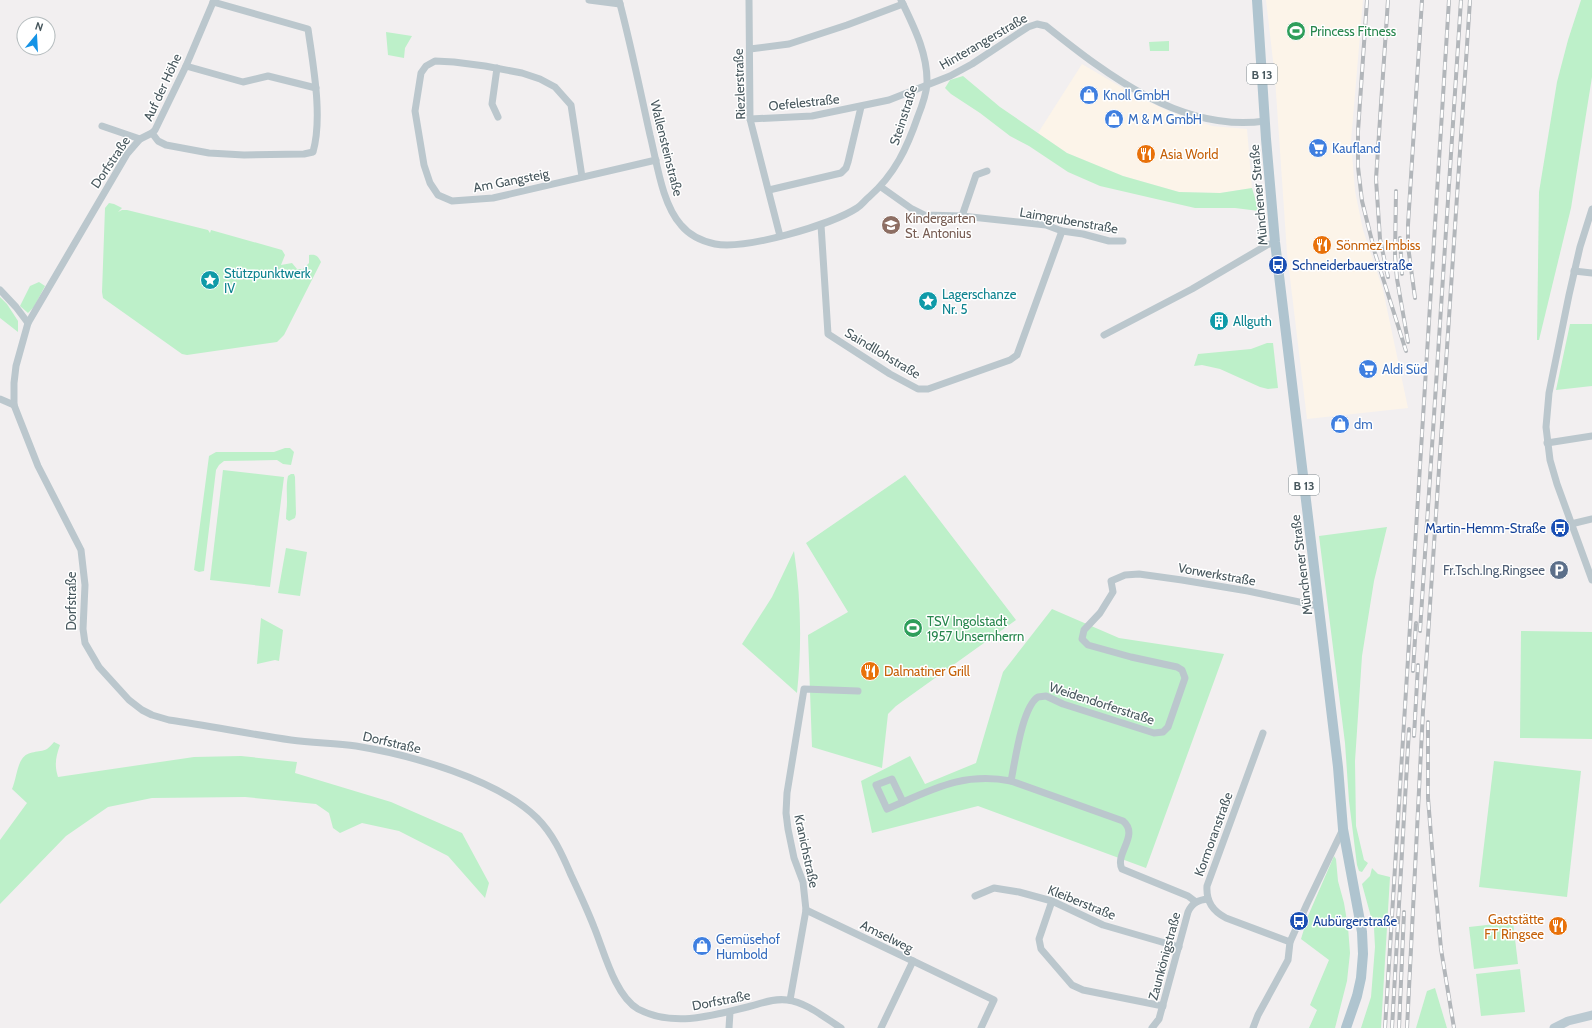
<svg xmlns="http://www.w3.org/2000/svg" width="1592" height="1028" font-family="Cabin,sans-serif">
  <rect width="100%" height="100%" fill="#f2eff0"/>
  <g fill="#fcf4e9">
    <polygon points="1266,0 1363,0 1351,141 1355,191 1363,230 1383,290 1408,408 1307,419 1287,253 1275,78"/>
    <polygon points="1082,64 1138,97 1173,113 1212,126 1247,129 1252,188 1220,193 1179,192 1123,176 1067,153 1038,133"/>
  </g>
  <g fill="#bdf0c9">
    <polygon points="1581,0 1592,0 1592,77 1571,208 1539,340 1537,340 1539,192 1557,82 1568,40"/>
    <polygon points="386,32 412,36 405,48 404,58 388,55"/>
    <polygon points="1169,41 1169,51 1150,51 1149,42"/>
    <polygon points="963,76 1000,107 1067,153 1123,176 1179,192 1220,193 1252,188 1259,211 1235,208 1195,208 1100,186 1068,172 1029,146 1010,136 980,113 951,94 945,88 950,80"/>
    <path d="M 109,203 L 114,204 L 122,208 L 118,212 L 122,210 L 127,210 L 208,230 L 210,233 L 211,230 L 282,250 L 285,255 L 281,265 L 292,263 L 297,269 L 303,269 L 309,263 L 309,255 C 316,254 318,256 321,262 L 284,335 L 277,342 L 187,355 L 182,354 L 103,298 L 102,292 L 105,208 Z"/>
    <polygon points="39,282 45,286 34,307 28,313 20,306 30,286"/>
    <polygon points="0,297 7,304 18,321 18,332 0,318"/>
    <polygon points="1570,324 1592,324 1592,386 1556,390"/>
    <polygon points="1267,343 1273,343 1278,388 1268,389 1260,387 1220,369 1202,365 1194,366 1198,354 1251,349"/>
    <polygon points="285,448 290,448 294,452 291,465 283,464 277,460 224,461 219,465 216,470 204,571 199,572 194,570 209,456 216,452 274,452"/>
    <polygon points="223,470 284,477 270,587 210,580"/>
    <path d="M 291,474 L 294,474 L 295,477 L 296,514 L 295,518 L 289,521 L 286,519 C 286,513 287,508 287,502 C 287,493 286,485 288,476 Z"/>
    <polygon points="905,475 1016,620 896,706 888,714 882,768 812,747 808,635 848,612 806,543"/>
    <polygon points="1387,527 1374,581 1362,656 1355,761 1356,826 1364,860 1368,863 1362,872 1359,871 1357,865 1349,801 1345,743 1319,536"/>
    <polygon points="286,548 307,552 300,596 278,593"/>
    <path d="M 794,551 C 801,598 802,645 797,693 L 742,644 L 772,597 Z"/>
    <polygon points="1052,609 1119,638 1224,654 1146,868 978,806 872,833 861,781 910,756 925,784 976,763 1003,672"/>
    <polygon points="261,618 283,630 279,661 275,660 257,664"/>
    <polygon points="1521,631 1592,632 1592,739 1520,738"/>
    <path d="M 54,742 L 60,745 C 56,756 54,765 58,777 L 194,757 L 241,756 L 297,762 L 295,773 L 391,802 L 462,833 L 489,883 L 485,898 L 448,856 L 399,831 L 362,823 L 340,833 L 333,828 L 329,813 L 316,804 L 245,797 L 152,798 L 108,807 L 66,836 L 0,904 L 0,840 L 27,803 L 12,789 C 16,780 17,766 22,759 C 28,750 39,753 47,749 C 50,747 52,744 54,742 Z"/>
    <polygon points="1494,761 1581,771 1567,897 1479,887"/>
    <polygon points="1334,856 1336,859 1338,881 1344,903 1348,927 1350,953 1347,981 1335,1028 1309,1028 1317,1010 1310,1005 1329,960 1301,939 1308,916"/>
    <polygon points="1372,868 1378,874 1390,877 1381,1028 1361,1028 1371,997 1375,947 1374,928 1362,884 1370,876"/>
    <polygon points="1513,922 1518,964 1474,969 1469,927"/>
    <polygon points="1520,969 1525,1012 1481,1016 1476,974"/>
    <polygon points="1435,988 1447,1028 1416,1028 1427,991"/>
  </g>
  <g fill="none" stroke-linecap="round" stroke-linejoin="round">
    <g stroke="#bbc7cd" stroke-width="7">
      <polyline points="589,0 620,4"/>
      <path d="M 619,0 C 631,45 640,90 650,135 C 657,163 662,204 681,225 C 690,236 701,241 715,244 C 745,250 831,225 857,208 C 862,205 865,200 869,197 C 895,174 907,148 918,116 C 922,106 926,95 927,84 C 928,54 914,27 901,0"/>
      <polyline points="749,0 750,119 780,236"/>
      <polyline points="750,49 789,44 847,25 903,4"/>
      <polyline points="186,66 243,82 268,76 316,88"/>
      <polyline points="497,68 492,104 498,117"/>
      <path d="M 750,119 L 812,116 L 889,100 L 950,76 L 972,64 L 1028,27 L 1037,24 L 1046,26 C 1107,75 1182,133 1265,121"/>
      <polyline points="102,126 140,139 152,133 155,130 186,66 214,0"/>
      <path d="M 152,133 L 158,141 L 166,145 L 209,153 L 244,155 L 304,154 L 313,152 C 323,117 313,65 308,29 L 213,2"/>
      <polyline points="582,177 571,105 555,87 540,79 522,73 485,66 454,62 435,61 426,66 421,73 415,111 424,165 430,183 438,195 452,201 493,198 656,160"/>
      <polyline points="881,187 912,209 924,215 962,216 1046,225 1062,231 1083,234 1109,241 1123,241"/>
      <polyline points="769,190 841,173 846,168 848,162 861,107"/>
      <polyline points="1592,209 1580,247 1569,295 1549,393 1546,427 1550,460 1557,484 1592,580"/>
      <polyline points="962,216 976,175 987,171"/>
      <polyline points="821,225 828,334 890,374 918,389 928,389 1010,360 1017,355 1062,231"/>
      <polyline points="1574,271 1592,273"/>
      <path d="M 0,290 L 16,307 L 28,323 L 16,366 L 14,383 L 14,405 L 38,466 L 81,550 L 85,585 L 83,629 L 85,643 L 99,667 L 129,700 L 142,710 L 152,715 L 169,720 C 210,726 250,734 291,740 C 313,743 335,743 356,746 C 411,755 497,779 537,818 C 553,834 562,854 571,875 C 579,892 587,909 594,927 C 604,951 615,996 638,1009 C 674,1028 715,1015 751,1006 C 762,1003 775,998 787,1000 C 806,1002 825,1018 841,1028"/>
      <polyline points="28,323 127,154 140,139"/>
      <polyline points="1104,335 1192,289 1267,245 1275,242"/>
      <polyline points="0,399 14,405"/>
      <polyline points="1547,443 1592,436"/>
      <polyline points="1571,524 1592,519"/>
      <path d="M 1263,733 L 1207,886 C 1206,902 1213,911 1226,918 L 1290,942"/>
      <polygon points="892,779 903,802 887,809 876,785"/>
      <path d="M 903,802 C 941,785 969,773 1011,781"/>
      <polyline points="975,896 994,888 1019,892 1052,901 1103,925 1179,947"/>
      <polyline points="1052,901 1039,939 1041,949 1072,985 1083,990 1163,1006"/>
      <path d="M 1196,902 L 1188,896 L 1122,869 C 1114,854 1140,835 1123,821 L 1011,781 C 1015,762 1022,707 1038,697 L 1046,696 L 1063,704 L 1154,733 L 1163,732 L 1168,727 L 1185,678 L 1182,670 L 1177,667 L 1131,657 L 1088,645 L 1082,639 L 1084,630 L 1100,613 L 1113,592 L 1111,581 L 1125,575 L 1139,574 L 1182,580 L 1248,591 L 1318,606"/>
      <polyline points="806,910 913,961 881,1028"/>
      <polyline points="913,961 994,1000 981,1028"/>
      <polyline points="790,1000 806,910 803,882 794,858 788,829 786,813 787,793 804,689 858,691"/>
      <polyline points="729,1028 730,1012"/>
      <path d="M 1152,1028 L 1159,1019 L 1188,912 C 1192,903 1198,900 1208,899"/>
      <polyline points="1253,1028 1258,1015 1288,960 1290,942 1307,904 1343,829"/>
    </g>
    <polyline stroke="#bbcad2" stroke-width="9" points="1554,1028 1568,1021 1592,1015"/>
    <polyline stroke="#afc4cf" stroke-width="10" points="1257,0 1266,139 1275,242 1338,767 1343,829 1362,932 1363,954 1361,978 1357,996 1346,1028"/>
    <g stroke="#b2b6ba" stroke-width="4">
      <g id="rail">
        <polyline points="1367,0 1358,131 1358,167 1362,201 1375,253 1406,351"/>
        <polyline points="1388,0 1376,179 1380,239 1388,277"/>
        <polyline points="1396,191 1395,256 1397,279 1408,342"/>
        <polyline points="1400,238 1402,274"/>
        <polyline points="1415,298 1408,246 1408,225 1422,0"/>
        <polyline points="1420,631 1461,0"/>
        <polyline points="1413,671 1416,623"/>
        <polyline points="1428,722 1428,798 1434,873 1441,949 1454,1028"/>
        <polyline points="1414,736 1418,665"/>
        <polyline points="1385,1028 1449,0"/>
        <polyline points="1392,1028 1409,729"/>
        <polyline points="1399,1028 1404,912"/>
        <polyline points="1407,1028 1423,711 1470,0"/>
      </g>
    </g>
    <use href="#rail" stroke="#fff" stroke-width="2.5" stroke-dasharray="8" stroke-linecap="butt"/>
  </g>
  <defs>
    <g id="stadium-disc" transform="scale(1)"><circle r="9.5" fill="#2e9e5b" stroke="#fff"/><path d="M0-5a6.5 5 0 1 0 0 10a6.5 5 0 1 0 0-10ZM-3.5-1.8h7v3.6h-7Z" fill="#fff"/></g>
    <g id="shop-disc" transform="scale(1)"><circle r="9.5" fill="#3f7fe0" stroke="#fff"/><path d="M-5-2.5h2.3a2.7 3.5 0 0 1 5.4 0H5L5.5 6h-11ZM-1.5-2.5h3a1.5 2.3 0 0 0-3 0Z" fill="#fff"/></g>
    <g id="supermarket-disc" transform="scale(1)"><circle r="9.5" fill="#3f7fe0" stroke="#fff"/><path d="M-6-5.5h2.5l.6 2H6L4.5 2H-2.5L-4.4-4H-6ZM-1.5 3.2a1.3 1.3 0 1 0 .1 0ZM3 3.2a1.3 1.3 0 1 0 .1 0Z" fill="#fff"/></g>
    <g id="restaurant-disc" transform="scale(1)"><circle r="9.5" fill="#e8710a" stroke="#fff"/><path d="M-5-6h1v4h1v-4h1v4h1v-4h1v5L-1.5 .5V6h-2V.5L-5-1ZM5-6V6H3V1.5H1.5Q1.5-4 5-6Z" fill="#fff"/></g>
    <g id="school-disc" transform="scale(1)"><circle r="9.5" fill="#8d6e63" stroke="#fff"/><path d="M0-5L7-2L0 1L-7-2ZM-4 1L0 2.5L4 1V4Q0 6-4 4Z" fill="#fff"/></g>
    <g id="bus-disc" transform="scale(1)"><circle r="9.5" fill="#1a4fb4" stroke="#fff"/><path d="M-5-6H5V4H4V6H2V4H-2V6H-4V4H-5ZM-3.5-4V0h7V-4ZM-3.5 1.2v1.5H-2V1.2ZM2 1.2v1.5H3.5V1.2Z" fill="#fff"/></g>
    <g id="sight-disc" transform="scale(1)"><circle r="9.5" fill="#0f9aa8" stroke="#fff"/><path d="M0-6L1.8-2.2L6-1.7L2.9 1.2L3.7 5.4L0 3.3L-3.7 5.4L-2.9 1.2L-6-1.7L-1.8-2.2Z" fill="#fff"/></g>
    <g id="building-disc" transform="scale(1)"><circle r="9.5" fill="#0f9aa8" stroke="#fff"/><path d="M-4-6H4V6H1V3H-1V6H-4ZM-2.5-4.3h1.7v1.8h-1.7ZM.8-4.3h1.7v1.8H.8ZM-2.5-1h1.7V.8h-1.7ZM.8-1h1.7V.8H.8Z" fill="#fff"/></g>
    <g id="parking-disc" transform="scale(1)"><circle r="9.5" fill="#5c6f8a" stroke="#fff"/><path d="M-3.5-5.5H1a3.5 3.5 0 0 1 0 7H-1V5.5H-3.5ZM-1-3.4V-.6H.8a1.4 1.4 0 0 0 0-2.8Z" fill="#fff"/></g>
  </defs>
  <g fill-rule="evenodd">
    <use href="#stadium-disc" x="1296" y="31"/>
    <use href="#shop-disc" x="1089" y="95"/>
    <use href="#shop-disc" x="1114" y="119"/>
    <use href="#supermarket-disc" x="1318" y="148"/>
    <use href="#restaurant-disc" x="1146" y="154"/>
    <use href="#school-disc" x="891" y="225"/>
    <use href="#restaurant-disc" x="1322" y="245"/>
    <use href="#bus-disc" x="1278" y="265"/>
    <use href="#sight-disc" x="210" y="280"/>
    <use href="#sight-disc" x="928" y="301"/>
    <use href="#building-disc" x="1219" y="321"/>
    <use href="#supermarket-disc" x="1368" y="369"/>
    <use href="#shop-disc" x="1340" y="424"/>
    <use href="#bus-disc" x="1560" y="528"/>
    <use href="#parking-disc" x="1559" y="570"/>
    <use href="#stadium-disc" x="913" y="628"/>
    <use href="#restaurant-disc" x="870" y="671"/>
    <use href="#bus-disc" x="1299" y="921"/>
    <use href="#restaurant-disc" x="1558" y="926"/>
    <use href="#shop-disc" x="702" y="946"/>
  </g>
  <g text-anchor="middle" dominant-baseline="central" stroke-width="3" stroke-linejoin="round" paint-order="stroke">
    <g fill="#fff" stroke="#7e898e" stroke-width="1">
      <rect x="1247" y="64" width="30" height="20" rx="3"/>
      <rect x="1289" y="475" width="30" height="20" rx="3"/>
    </g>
    <g font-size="12" font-weight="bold" fill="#47575d">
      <text x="1262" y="74">B 13</text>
      <text x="1304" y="485">B 13</text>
    </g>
    <g font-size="13" fill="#27864d" stroke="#fff" text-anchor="start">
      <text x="1310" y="31">Princess Fitness</text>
      <text x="927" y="621">TSV Ingolstadt<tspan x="927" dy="15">1957 Unsernherrn</tspan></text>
    </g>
    <g font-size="13" fill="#47575d" stroke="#fff">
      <text transform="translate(983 41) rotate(-30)">Hinterangerstraße</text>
      <text transform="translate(739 84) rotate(-92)">Riezlerstraße</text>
      <text transform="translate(162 87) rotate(-65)">Auf der Höhe</text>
      <text transform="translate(804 102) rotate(-6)">Oefelestraße</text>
      <text transform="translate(903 115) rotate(-72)">Steinstraße</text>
      <text transform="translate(667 148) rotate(76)">Wallensteinstraße</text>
      <text transform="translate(110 162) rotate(-56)">Dorfstraße</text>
      <text transform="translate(511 180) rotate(-11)">Am Gangsteig</text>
      <text transform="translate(1258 195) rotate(-95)">Münchener Straße</text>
      <text transform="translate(1069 220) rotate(10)">Laimgrubenstraße</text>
      <text transform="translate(883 353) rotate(31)">Saindllohstraße</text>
      <text transform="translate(1301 565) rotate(-97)">Münchener Straße</text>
      <text transform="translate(1217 574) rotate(10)">Vorwerkstraße</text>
      <text transform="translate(71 601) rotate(-90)">Dorfstraße</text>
      <text transform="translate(1102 703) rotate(18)">Weidendorferstraße</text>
      <text transform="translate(392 742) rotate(13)">Dorfstraße</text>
      <text transform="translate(1213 834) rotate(-70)">Kormoranstraße</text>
      <text transform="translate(807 851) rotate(78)">Kranichstraße</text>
      <text transform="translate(1082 902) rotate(22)">Kleiberstraße</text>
      <text transform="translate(887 936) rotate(26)">Amselweg</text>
      <text transform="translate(1164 956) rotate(-75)">Zaunkönigstraße</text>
      <text transform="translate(721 1000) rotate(-11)">Dorfstraße</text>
    </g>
    <g font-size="13" fill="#366cbe" stroke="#fff" text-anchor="start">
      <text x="1103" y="95">Knoll GmbH</text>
      <text x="1128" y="119">M &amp; M GmbH</text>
      <text x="1332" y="148">Kaufland</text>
      <text x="1382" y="369">Aldi Süd</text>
      <text x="1354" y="424">dm</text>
      <text x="716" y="939">Gemüsehof<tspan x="716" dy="15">Humbold</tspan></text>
    </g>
    <g font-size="13" fill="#c56008" stroke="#fff" text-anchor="start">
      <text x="1160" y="154">Asia World</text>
      <text x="1336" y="245">Sönmez Imbiss</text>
      <text x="884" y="671">Dalmatiner Grill</text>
      <text x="1544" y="919" text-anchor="end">Gaststätte<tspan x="1544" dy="15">FT Ringsee</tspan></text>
    </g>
    <g font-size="13" fill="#785e54" stroke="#fff" text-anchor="start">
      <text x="905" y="218">Kindergarten<tspan x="905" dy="15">St. Antonius</tspan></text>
    </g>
    <g font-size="13" fill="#164399" stroke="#fff" text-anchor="start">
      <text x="1292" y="265">Schneiderbauerstraße</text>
      <text x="1546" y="528" text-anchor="end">Martin-Hemm-Straße</text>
      <text x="1313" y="921">Aubürgerstraße</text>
    </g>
    <g font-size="13" fill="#0d838f" stroke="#fff" text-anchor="start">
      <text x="224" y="273">Stützpunktwerk<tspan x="224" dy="15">IV</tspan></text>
      <text x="942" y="294">Lagerschanze<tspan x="942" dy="15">Nr. 5</tspan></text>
      <text x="1233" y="321">Allguth</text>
    </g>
    <g font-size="13" fill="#4e5e75" stroke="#fff" text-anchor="end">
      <text x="1545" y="570">Fr.Tsch.Ing.Ringsee</text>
    </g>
  </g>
  <g transform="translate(36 36) rotate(18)"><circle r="19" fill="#ffffff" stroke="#b5bcbe"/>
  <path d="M0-3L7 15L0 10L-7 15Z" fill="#1593e6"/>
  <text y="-6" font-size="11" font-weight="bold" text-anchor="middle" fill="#47575d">N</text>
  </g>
</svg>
